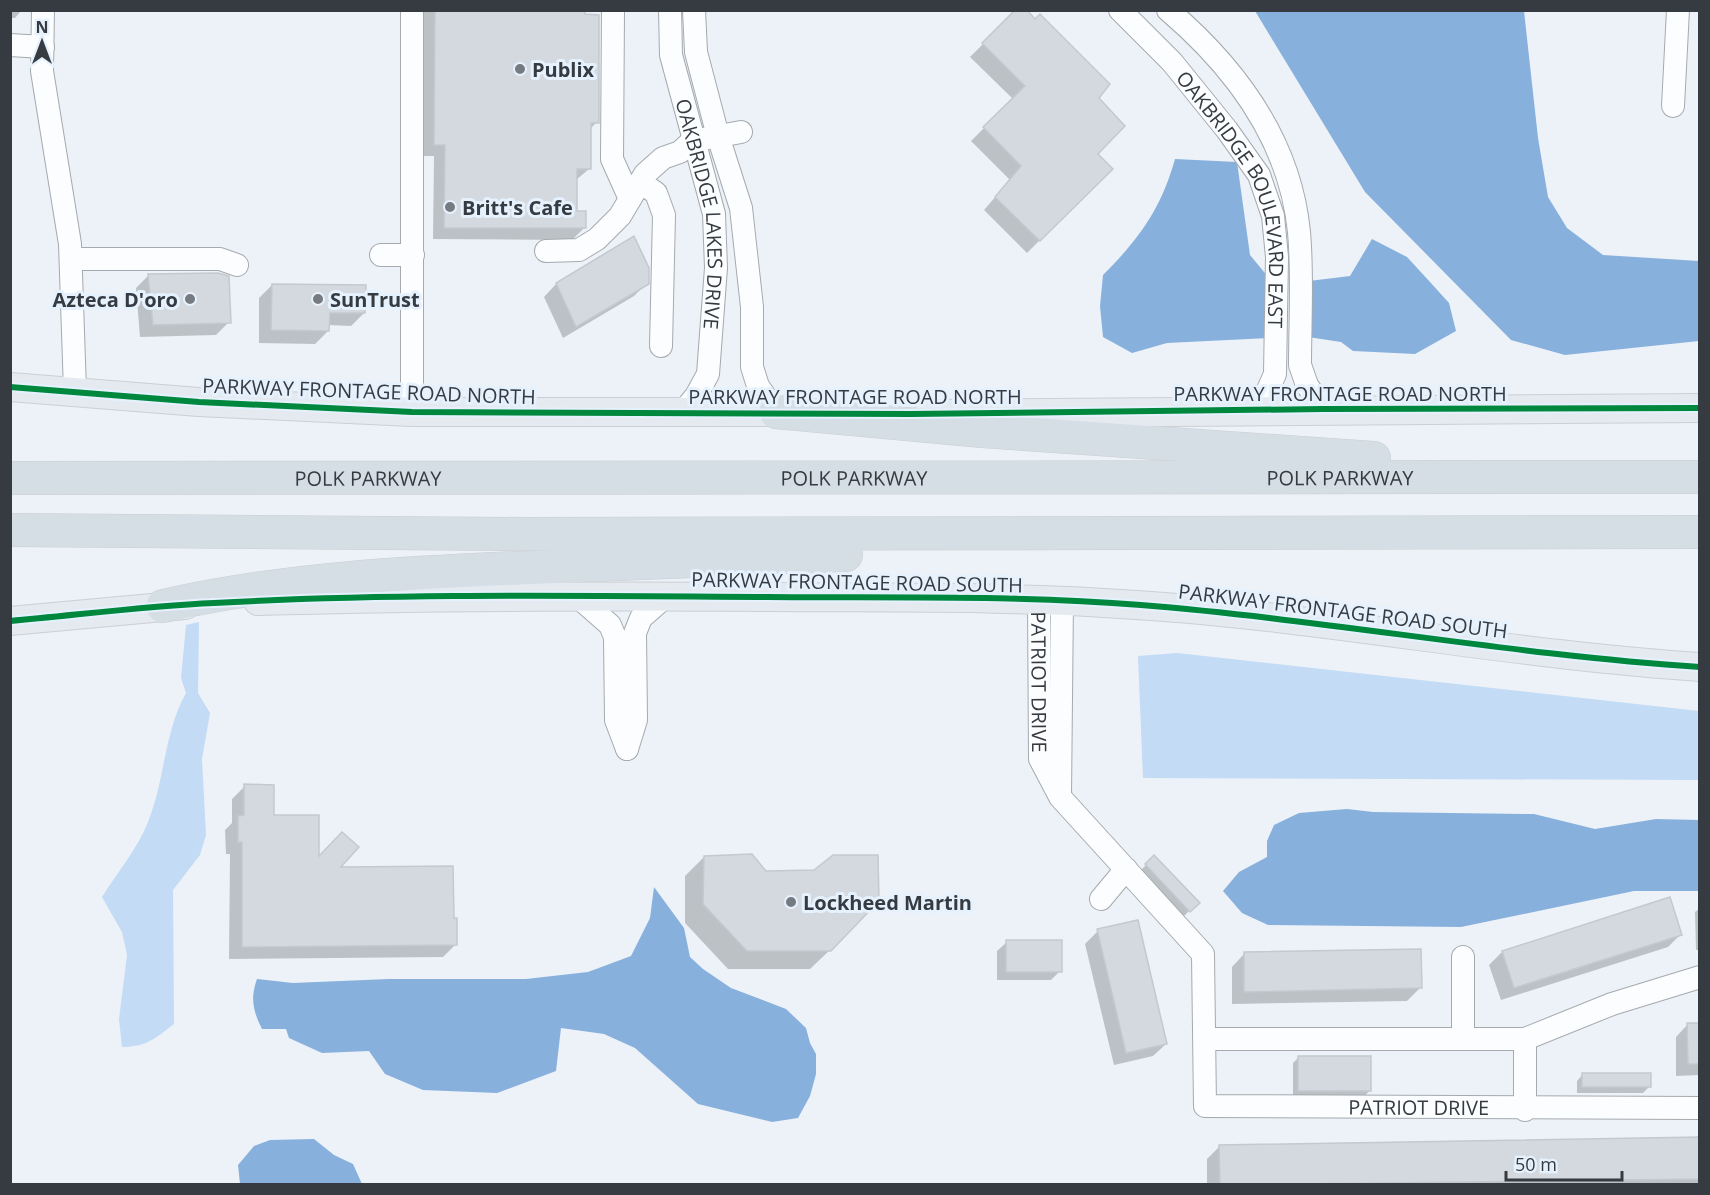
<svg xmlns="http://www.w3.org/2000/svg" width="1710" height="1195" font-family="'Open Sans',sans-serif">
  <rect width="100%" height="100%" fill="#ecf2f8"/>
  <g fill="#c3dbf5">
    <path d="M 199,622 L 198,693 L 210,713 L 202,759 L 206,835 L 200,855 L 173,890 L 174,1024 C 156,1038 146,1047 122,1047 L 119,1019 L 127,955 L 122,932 L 102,897 C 117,873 138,848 148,822 C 165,780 164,732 186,693 L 181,678 L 186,625 Z"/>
    <polygon points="1177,653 1699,711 1699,780 1143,778 1138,656"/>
  </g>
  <g fill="#88b0dd">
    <polygon points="1255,11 1524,11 1538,138 1548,197 1567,228 1603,255 1699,261 1699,341 1565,355 1511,340 1365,192"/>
    <path d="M 1175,159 L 1237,162 L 1250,255 L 1269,278 L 1269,338 L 1167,343 L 1132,353 L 1103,337 L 1100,306 L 1103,275 C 1139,239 1161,209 1175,159 Z"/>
    <polygon points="1372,239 1407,257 1430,282 1449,303 1456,331 1415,354 1353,351 1341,342 1308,337 1309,281 1350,276"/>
    <polygon points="1347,809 1373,812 1534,814 1595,829 1656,819 1699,820 1699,891 1634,891 1461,927 1268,925 1242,913 1223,891 1239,872 1267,857 1267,841 1274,825 1299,813"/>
    <path d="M 654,887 L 684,928 L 690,957 L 703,969 L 731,988 L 786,1009 L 806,1028 L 810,1043 L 816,1054 L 816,1074 L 810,1096 L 798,1118 L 772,1122 L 698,1104 L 635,1048 L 604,1034 L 561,1028 L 556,1071 L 497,1093 L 423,1090 L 385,1074 L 369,1051 L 322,1053 L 289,1038 L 286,1029 L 262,1029 C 253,1011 250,998 257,979 L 293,983 L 389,979 L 526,979 L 588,972 L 631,956 L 650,918 Z"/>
    <polygon points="314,1139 334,1155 353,1164 362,1184 240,1184 238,1165 254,1146 270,1140"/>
  </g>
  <g fill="#0003">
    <polygon points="10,10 22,10 15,18 10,18"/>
    <polygon points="424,10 583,10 597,122 589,130 589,169 576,180 575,212 584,228 572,240 433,239 434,156 423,156"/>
    <polygon points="1017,10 1097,98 1096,154 1111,169 1027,253 984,210 1010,180 971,141 1013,99 970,57"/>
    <polygon points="634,238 647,283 634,296 563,338 544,297 556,284"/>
    <polygon points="149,275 229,322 216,335 140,337 136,288"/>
    <polygon points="272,285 364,313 351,326 328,325 328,331 315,344 259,343 259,298"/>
    <polygon points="245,786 318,859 452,919 455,945 443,957 229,959 230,854 226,854 225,830 232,823 232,799"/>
    <polygon points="704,857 830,950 810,969 728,969 685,923 685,876"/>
    <polygon points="1154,857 1197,903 1183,917 1140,871"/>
    <polygon points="1700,908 1700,950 1696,950 1695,912"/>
    <polygon points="1098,931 1166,1044 1153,1056 1114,1065 1085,944"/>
    <polygon points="1681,934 1668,947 1501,1000 1489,965 1502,952"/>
    <polygon points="1007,942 1060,971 1051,980 997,980 997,951"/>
    <polygon points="1244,954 1420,988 1407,1001 1232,1004 1232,967"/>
    <polygon points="1688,1024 1700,1024 1700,1075 1676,1076 1676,1037"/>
    <polygon points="1299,1057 1370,1090 1364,1097 1293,1097 1293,1063"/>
    <polygon points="1583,1074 1649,1087 1643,1093 1577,1093 1577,1081"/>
    <polygon points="1700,1139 1700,1184 1207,1184 1207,1159 1220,1146"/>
  </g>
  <g fill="#d4d9df" stroke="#c4c9cf" stroke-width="1.5">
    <polygon points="435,10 585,10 585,14 599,15 599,123 591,123 591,169 577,169 577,211 586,211 586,228 444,228 445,145 434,145"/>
    <polygon points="1015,10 1027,10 1035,19 1040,14 1110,84 1099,98 1125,126 1098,154 1113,169 1040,241 995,197 1021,166 983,127 1025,86 982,43"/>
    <polygon points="634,236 649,268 649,284 576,327 556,283"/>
    <polygon points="218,273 229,276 231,323 153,325 148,274"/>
    <polygon points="272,284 366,285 365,313 330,313 329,331 271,330"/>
    <polygon points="244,784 274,785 274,815 319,815 319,856 342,832 359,847 341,867 453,866 454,918 457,918 457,945 242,947 242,842 238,842 238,816 244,815"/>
    <polygon points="752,854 766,871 814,870 833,855 878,855 879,901 831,951 747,951 703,904 704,856"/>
    <polygon points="1154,855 1200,903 1190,912 1145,864"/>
    <polygon points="1670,897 1682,935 1514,988 1502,951"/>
    <polygon points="1138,920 1167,1044 1126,1053 1097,929"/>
    <rect x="1006" y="940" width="56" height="32"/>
    <polygon points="1421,949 1422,988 1244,992 1244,952"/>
    <polygon points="1687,1023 1700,1023 1700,1064 1688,1064"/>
    <rect x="1298" y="1056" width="73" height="35"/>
    <rect x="1582" y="1073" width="69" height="14"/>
    <polygon points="1700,1137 1700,1179 1220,1185 1219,1145"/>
  </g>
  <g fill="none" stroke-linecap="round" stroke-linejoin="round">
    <g stroke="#a5aaaf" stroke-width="24">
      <g id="minor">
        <polyline points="43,10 42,71 70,244 75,391"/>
        <polyline points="412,10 412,412"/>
        <polyline points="613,10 612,159 630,199"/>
        <path id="s1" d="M 670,10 L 671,55 L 714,214 L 716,268 L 708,374 L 696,396 L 682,413"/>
        <polyline points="694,10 696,52 718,136 741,208 752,307 752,367 758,386 776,412"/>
        <path id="s2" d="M 1120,10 L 1172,62 L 1227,130 L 1259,175 L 1273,216 L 1277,257 L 1275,374 L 1267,392 L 1254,409"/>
        <path d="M 1168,10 C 1236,68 1290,140 1299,232 C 1303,276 1300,321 1300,365 L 1307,385 L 1323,409"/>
        <polyline points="10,45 43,47"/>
        <polyline points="1673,106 1678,10"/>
        <polyline points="640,182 656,193 664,215 661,346"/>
        <polyline points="546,251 579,250 597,239 620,216 645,174 663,158 680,152 692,141 741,132"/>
        <polyline points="381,255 413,255"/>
        <polyline points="71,259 220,259 237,265"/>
        <polyline points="578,597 610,625 615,637 616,720 627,749"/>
        <path id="s3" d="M 1039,600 L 1040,759 L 1060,797 L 1203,954 L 1205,1106 L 1700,1108"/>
        <polyline points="627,749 636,720 635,633 641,618 666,596"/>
        <polyline points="1060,795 1062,601"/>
        <polyline points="1101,899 1126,869"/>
        <polyline points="1463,957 1463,1039"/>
        <polyline points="1205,1039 1525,1039 1612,1004 1700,977"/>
        <polyline points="1525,1039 1525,1110"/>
      </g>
    </g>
    <g stroke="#cccfd3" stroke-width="30">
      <g id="major">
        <polyline points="10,387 199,402 412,412 797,412"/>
        <polyline points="928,414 1700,408"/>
        <path d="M 258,601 C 430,596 602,596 773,597 C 894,598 1016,596 1136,605 C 1325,617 1511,655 1700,667"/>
        <polyline points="10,621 185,605"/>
      </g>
    </g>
    <g stroke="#cccfd3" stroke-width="34">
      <g id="highway">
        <polyline points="776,412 982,431 1374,458"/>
        <path id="s4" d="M 10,478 L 1700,477"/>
        <polyline points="10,530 526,534 1700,532"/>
        <path d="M 163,606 C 287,578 415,572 542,567 C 643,563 744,559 846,555"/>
      </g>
    </g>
    <use href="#minor" stroke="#fcfdfe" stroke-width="22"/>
    <use href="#major" stroke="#e4eaf0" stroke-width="28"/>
    <use href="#highway" stroke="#d5dde5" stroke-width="33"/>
    <g stroke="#e6f1fe" stroke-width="10">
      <g id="cycleway">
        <polyline points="10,387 199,402 412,412 911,414 1323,409 1700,408"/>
        <path d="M 10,621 C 78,615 146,606 214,603 C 398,593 583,596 767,597 C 892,598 1017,595 1141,605 C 1328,620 1513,655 1700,667"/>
      </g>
    </g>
    <use href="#cycleway" stroke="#00873e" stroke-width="6"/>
  </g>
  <g fill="#767b81" stroke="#e6f1fe" stroke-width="2">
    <circle cx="520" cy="69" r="6"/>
    <circle cx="450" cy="207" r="6"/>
    <circle cx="190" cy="299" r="6"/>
    <circle cx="318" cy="299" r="6"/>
    <circle cx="791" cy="902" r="6"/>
  </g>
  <g text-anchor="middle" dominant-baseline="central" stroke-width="6" stroke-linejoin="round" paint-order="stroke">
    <g font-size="20" font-weight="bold" fill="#363b41" stroke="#e6f1fe" text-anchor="start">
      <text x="532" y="69">Publix</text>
      <text x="462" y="207">Britt's Cafe</text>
      <text x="178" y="299" text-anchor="end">Azteca D'oro</text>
      <text x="330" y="299">SunTrust</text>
      <text x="803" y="902">Lockheed Martin</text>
    </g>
    <g font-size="20" fill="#363b41" stroke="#e6f1fe">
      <text stroke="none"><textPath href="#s2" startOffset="230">OAKBRIDGE BOULEVARD EAST</textPath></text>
      <text stroke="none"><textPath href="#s1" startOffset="208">OAKBRIDGE LAKES DRIVE</textPath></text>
      <text transform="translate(369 391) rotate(2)">PARKWAY FRONTAGE ROAD NORTH</text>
      <text x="1340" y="393">PARKWAY FRONTAGE ROAD NORTH</text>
      <text x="855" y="396">PARKWAY FRONTAGE ROAD NORTH</text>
      <text stroke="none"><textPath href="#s4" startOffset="844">POLK PARKWAY</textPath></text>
      <text stroke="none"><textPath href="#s4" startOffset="358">POLK PARKWAY</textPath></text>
      <text stroke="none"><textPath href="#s4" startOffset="1330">POLK PARKWAY</textPath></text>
      <text transform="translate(857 582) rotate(1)">PARKWAY FRONTAGE ROAD SOUTH</text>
      <text transform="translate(1343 611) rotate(7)">PARKWAY FRONTAGE ROAD SOUTH</text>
      <text stroke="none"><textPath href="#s3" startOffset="82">PATRIOT DRIVE</textPath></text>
      <text stroke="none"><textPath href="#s3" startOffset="780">PATRIOT DRIVE</textPath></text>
    </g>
  </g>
  <rect width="1710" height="1195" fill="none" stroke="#363b41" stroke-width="24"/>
  <g transform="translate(42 42)" stroke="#e6f1fe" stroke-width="4.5" paint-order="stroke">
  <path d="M0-4.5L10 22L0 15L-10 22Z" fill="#363b41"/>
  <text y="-9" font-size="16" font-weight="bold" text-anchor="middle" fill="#363b41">N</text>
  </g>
  <path d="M1506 1171v9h116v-9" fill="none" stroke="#363b41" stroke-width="3"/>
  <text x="1515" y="1171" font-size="18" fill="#363b41" stroke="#e6f1fe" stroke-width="4.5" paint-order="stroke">50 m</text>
</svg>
